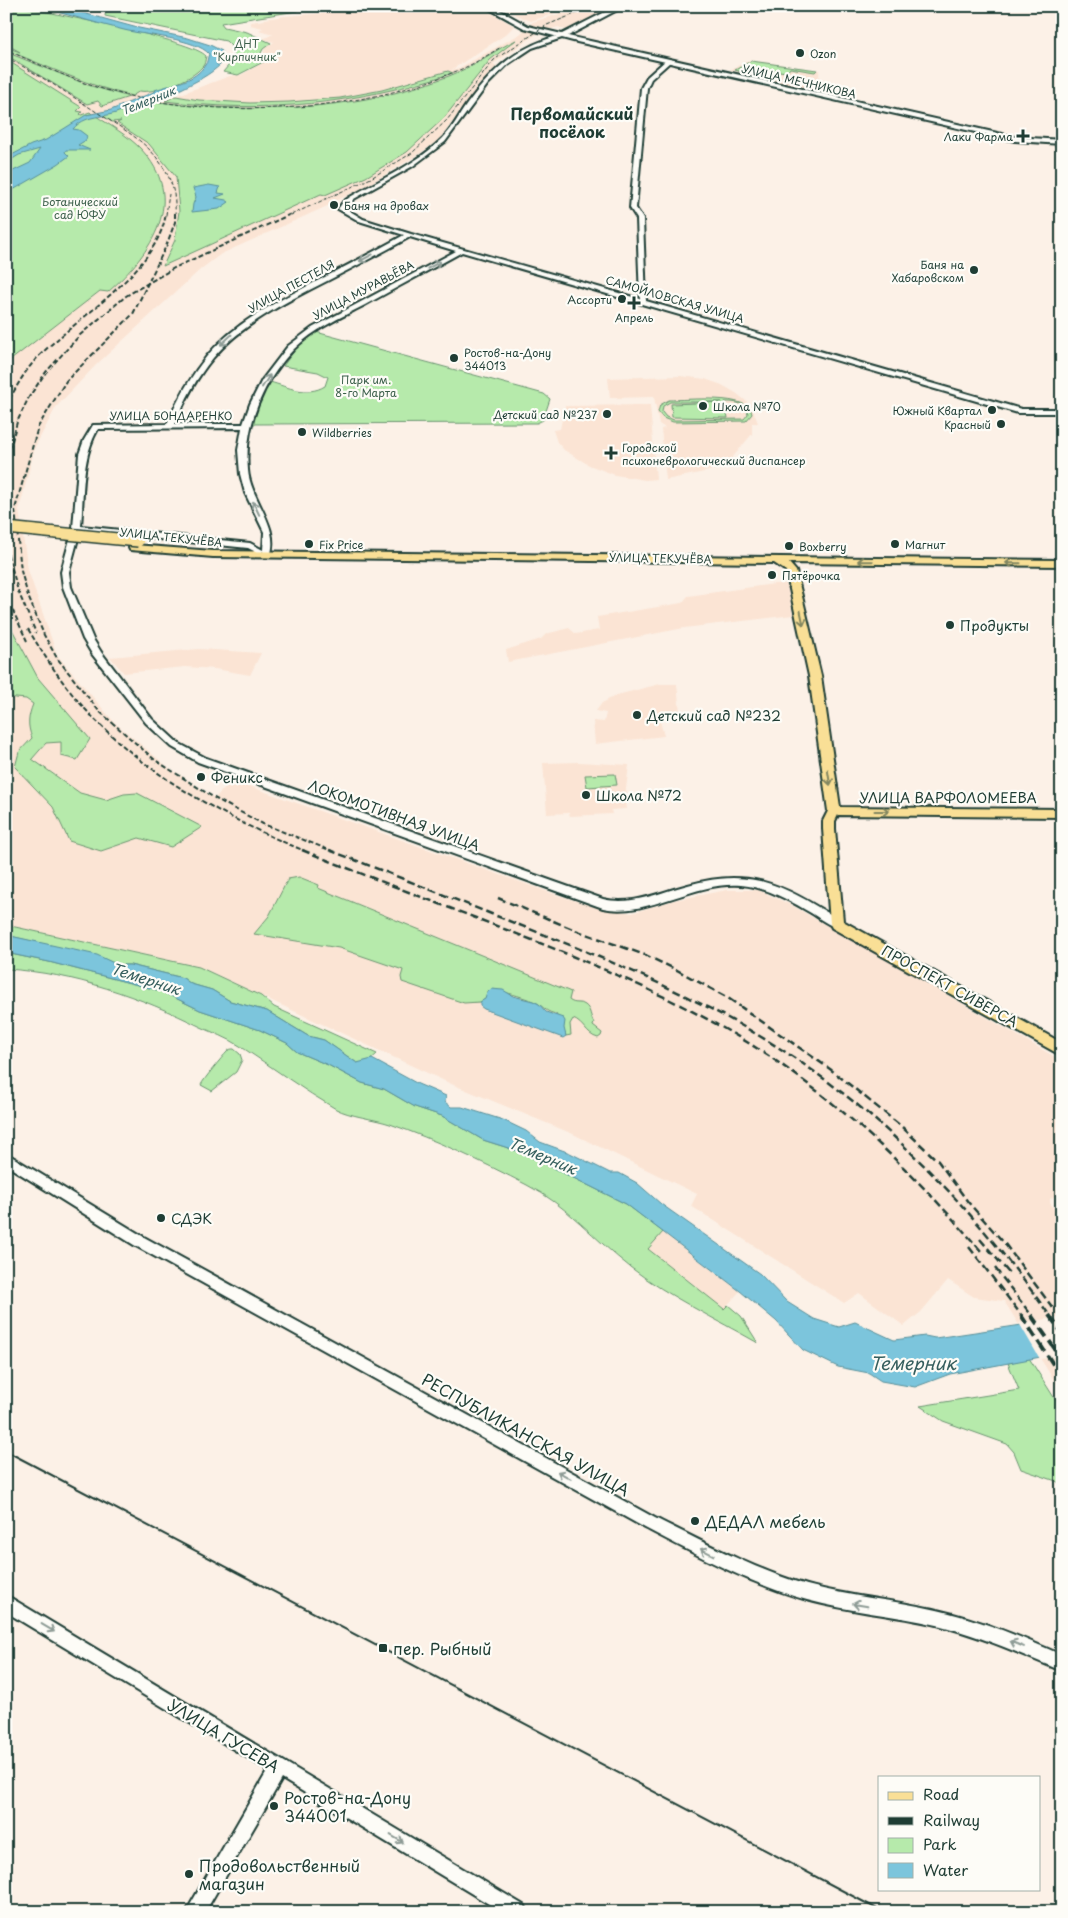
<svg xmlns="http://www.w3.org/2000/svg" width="1068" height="1918" font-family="'Playpen Sans',sans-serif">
  <rect width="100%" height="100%" fill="#fcf1e7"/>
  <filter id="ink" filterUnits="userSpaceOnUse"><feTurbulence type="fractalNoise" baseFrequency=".02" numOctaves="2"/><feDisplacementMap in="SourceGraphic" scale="10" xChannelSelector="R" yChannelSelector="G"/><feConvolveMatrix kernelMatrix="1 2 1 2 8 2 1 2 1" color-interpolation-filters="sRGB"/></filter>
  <g filter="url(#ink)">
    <g fill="#fbe4d4" fill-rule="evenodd">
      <path d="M 366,6 L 479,6 L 514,26 L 505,35 L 451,70 L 459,68 L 520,34 L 533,22 L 585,6 L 617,6 L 566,30 L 558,27 L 538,33 L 493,64 L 497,66 L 479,85 L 440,139 L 419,154 L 361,189 L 333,202 L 334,203 L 221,254 L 201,269 L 97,364 L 56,407 L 35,447 L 19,510 L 28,570 L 57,655 L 115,723 L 169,768 L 215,798 L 232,780 L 557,895 L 599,908 L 632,913 L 675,900 L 727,890 L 758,890 L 791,905 L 1062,1061 L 1062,1193 L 1050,1199 L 1050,1203 L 1062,1220 L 1062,1393 L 1004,1301 L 974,1297 L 948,1280 L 921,1312 L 904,1326 L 859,1293 L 844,1303 L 691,1206 L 697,1194 L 573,1134 L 449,1083 L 199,967 L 6,925 L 6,63 L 9,62 L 6,60 L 6,45 L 29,57 L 141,89 L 178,95 L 230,76 L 241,75 L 271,58 L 263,56 L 265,48 L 274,42 L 263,39 L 273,34 L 259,30 L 263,28 L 250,25 L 251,22 L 265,20 L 264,19 L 286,16 L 371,10 ZM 118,106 L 133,108 L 355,110 L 169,152 L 112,117 Z"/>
      <polygon points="500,6 577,6 531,21 514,14 516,14"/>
      <polygon points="749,60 819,70 820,88 816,91 730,70"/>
      <polygon points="680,376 705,379 722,385 736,393 746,401 753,410 758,423 752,423 752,434 727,464 709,471 666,480 661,429 665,428 659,424 654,397 610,398 608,378"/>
      <polygon points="650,405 656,479 645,480 615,475 589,465 564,450 557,442 553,430 560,429 565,406"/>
      <polygon points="774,584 788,584 793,615 684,628 508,662 506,650 541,639 546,634 569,628 576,634 599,630 597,617 682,603 688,596"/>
      <polygon points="199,649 261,653 250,675 215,669 185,667 124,673 110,657"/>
      <polygon points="660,684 677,684 680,713 659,717 664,736 595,744 593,721 604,722 606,713 596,711 602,703 617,695"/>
      <polygon points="579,762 629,765 626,789 628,801 625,801 626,809 611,810 612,814 570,816 569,813 547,814 543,763"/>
      <polygon points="663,1232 740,1291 724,1309 647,1249"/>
    </g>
    <g fill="#b6eaab" stroke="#6a9470" fill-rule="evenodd">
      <path d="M 6,6 L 19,6 C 49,13 193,40 206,56 C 205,60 205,65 202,67 C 192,80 154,94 140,91 L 132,96 C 88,86 47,66 6,50 L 6,47 L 20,52 L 6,44 Z"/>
      <polygon points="124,6 288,6 297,11 221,23 224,27 247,32 271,43 263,49 259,57 269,59 238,75 223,72 234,59 231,46 226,41 105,16 106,11"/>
      <path d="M 516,40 L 490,60 L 444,118 L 407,152 L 366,177 L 325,195 L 321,194 L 163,266 L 175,240 L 179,211 L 176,177 L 149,144 L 117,123 L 121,121 L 112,122 L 102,115 L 135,105 L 144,100 C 245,114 353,113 449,76 C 473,67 493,51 516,40 Z"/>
      <polygon points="6,52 88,85 129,97 102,106 98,101 87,104 6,55"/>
      <polygon points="751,61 817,70 815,72 790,68 787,72 754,68 746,73 735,70"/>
      <path d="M 10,62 L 81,107 L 77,111 L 82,112 L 80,114 L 81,115 L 90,112 L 92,114 L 86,115 L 86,119 L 96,116 C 111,126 127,135 140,148 C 189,199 152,253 108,292 L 100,291 L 7,363 L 6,63 Z"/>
      <path d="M 448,71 L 453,73 C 355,104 267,114 165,101 L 176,96 L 199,100 L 250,103 L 289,102 L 340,98 L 382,90 Z"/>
      <path d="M 316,332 L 544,394 L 550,399 L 543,420 L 537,423 L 252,424 L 257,404 L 270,382 C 288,387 307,397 325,386 L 328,377 L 318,372 L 283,366 L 297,347 Z"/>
      <path d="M 669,400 C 686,400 750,393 752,414 L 746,421 L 673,422 L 663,418 L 658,412 L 660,405 ZM 670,402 L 722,402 L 671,404 L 672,417 L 728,418 L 725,402 C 734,402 746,402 748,414 L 744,419 L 674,420 L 666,417 L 662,412 L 663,406 Z"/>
      <path d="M 6,618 L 38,678 L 90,739 L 77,760 L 61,756 L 61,742 L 46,743 L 32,759 L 80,793 L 106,800 L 124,794 L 137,793 L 202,827 L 171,847 L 139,838 L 101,851 L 69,841 L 53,807 L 15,767 L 19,752 L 32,738 C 27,725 28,717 33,704 L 26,699 L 6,697 Z"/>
      <polygon points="615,774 617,785 587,787 585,775"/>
      <path d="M 299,877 L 319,885 L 318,888 L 571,992 L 569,1000 C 575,1005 579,1001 585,1005 C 591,1009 590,1017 594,1023 L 593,1026 L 602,1033 L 601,1036 L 598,1038 C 586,1035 584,1023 573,1019 L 570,1024 L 571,1035 L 566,1036 L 556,1014 C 547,1012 545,1009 539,1004 C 531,999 496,988 488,991 L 486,999 L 480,1002 L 464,1003 L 402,982 L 401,977 L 403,970 L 339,948 L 254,934 L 269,916 L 288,879 Z"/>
      <polygon points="6,925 199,967 261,996 274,1007 377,1054 368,1062 357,1063 324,1040 308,1036 267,1011 230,1001 212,990 191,984 183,978 130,965 118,965 102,958 6,935"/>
      <path d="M 6,953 L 49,962 L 161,991 L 200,1010 L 260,1030 L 287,1043 L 297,1052 L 328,1065 L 362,1083 L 384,1089 L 415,1107 L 442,1116 L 483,1140 L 521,1152 L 626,1204 L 663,1232 L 648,1249 L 724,1309 L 728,1305 L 741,1316 L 758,1343 C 716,1319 669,1297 630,1267 C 595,1240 567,1205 527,1185 C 483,1162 436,1140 390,1124 C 375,1119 349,1116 336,1109 C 303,1090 272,1067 240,1046 C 228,1038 214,1033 201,1027 C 141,997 74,973 6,969 Z"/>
      <path d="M 234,1049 L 240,1054 L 242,1060 L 236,1072 L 212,1091 L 201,1085 C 203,1080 222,1057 227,1052 C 229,1049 231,1049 234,1049 Z"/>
      <polygon points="1029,1358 1062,1410 1062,1485 1056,1481 1021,1469 1014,1452 1007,1444 943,1421 920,1406 1019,1390 1008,1363"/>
    </g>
    <g fill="#7cc5dc" stroke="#578f99">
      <path d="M 34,6 L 74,8 L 76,11 L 134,27 L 188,38 L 210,45 L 222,51 L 218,57 L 217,65 L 221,64 C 210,75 195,82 181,89 C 172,93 160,92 151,96 C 139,101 129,109 116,113 C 100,118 85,115 73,129 L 79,130 L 87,136 L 86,140 L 78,145 L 90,150 L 66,150 L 65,152 L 69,156 L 58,164 L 6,194 L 6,170 L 11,172 L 30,163 L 40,149 L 19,155 L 6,163 L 6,158 L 31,145 L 46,140 L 86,115 L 111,110 L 156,91 L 155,90 C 171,84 195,82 205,65 C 208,62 207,58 209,54 C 197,39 144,35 124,30 C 94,23 64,13 34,6 Z"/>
      <polygon points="209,185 220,187 218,193 225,194 215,198 226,200 229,202 219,209 192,212 193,204 196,197 193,188"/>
      <polygon points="6,935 97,955 118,965 130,965 183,978 191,984 212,990 230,1001 267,1011 308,1036 324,1040 357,1063 372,1059 418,1084 446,1096 445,1102 451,1107 462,1107 503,1120 526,1131 540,1142 570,1153 610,1173 619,1173 637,1183 661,1204 760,1274 787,1302 814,1319 839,1327 855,1322 894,1340 925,1336 935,1338 1062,1319 1062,1353 950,1374 915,1387 881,1381 869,1373 838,1367 803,1350 776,1321 740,1291 626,1204 521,1152 483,1140 442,1116 415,1107 384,1089 362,1083 328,1065 297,1052 287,1043 260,1030 200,1010 161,991 49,962 6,953"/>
      <polygon points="491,989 503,990 513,996 533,1001 539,1004 546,1012 563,1018 565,1021 564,1028 566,1036 563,1038 484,1009 480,1006 480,1002 485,999 487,993"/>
    </g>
    <polygon fill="#fcf1e7" points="1062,1317 1062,1356 1040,1359 1019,1323"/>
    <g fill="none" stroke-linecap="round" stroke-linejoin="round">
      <g stroke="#1f3d34" stroke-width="4">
        <g id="tertiary">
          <path d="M 563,34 L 565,37 L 532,48 L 508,64 L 488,84 L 445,142 L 413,166 L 354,199 L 345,208 L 363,219 L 411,234 L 640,299 L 637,219 L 630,208 L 641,88 L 647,77 L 666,60 L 670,60 L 670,62 L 651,79 L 647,88 L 636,208 L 643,219 L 646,301 L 1021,409 L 1062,409 L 1062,413 L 1018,413 L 462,252 C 430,270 397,287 365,305 C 340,318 314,329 294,349 C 263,381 244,426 248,470 C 250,499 281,527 270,556 L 264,556 L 263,551 L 259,556 L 253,556 L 252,554 L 254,551 L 248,548 L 80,531 L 69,572 L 71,587 L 93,639 L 101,652 L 152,719 L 178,743 L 206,758 L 603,899 C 628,905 651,896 674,889 C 748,865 778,882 841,921 L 843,924 L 841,927 L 837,928 C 828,925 819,918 811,913 C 789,900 766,887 741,885 C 694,881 647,918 603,908 L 198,762 L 172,747 L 146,723 L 92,654 L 83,639 L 63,587 L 61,572 L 73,528 L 79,454 L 84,440 L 93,425 L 167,424 C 178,399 190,377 207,356 C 237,320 282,299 323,278 C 350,264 377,250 404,235 L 359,221 L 338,209 L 343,202 L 350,197 C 381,179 417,164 443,138 C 453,128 459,115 467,104 C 495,66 517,47 563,34 ZM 410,237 L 456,251 L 312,328 L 288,346 L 262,380 L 250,404 L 243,424 L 175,424 C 185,400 196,378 213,358 C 243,323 288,301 329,280 C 356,266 383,252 410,237 ZM 242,428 L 238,450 L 240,474 L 245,493 L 264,532 L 263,550 L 250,543 L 81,526 C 84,494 81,458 98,429 Z"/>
          <path d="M 6,1153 L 144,1237 L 655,1518 C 705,1543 754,1569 807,1585 C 850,1597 894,1600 937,1610 C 981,1620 1021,1637 1062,1655 L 1062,1671 C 1021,1654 981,1636 937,1625 C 894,1615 850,1612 807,1600 C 750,1584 697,1555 645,1528 L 134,1245 L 6,1165 Z"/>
          <polygon points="6,1595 525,1906 528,1912 502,1912 282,1779 205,1912 186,1912 268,1770 6,1612"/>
        </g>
      </g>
      <g stroke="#1f3d34" stroke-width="4">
        <polygon id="secondary" points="484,6 492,6 528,26 562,34 617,6 625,6 568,36 1015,137 1062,140 1062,144 1015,141 577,42 524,28"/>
      </g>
      <g stroke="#1f3d34" stroke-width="4">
        <polygon id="primary" points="134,545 213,551 1062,560 1062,566 789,563 796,571 821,676 840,807 1062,809 1062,817 838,815 835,821 835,829 843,921 1062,1043 1062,1056 832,928 830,924 823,829 823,821 828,811 809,676 786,571 774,563 213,557 130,550 129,548 130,546"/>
      </g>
      <use href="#tertiary" fill="#fdfcf7" fill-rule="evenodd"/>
      <use href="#secondary" fill="#fdfcf7" fill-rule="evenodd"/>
      <use href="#primary" fill="#f9df96" fill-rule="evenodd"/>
      <polyline stroke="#1f3d34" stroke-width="2" points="6,1451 883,1912"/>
      <g stroke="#1f3d34" stroke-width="1" stroke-dasharray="4 2" stroke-linecap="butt">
        <path d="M 11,52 C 43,66 76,82 110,91 C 211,120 357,113 454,72 C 471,66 486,56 501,47"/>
        <path d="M 6,57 C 37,74 66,92 95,111 C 119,127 148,141 163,167 C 173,182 176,197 175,215"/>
        <polyline points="166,215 169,194"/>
        <polyline points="291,215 371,178 412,153 447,120 494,60 547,25 595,6"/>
      </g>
      <g stroke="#1f3d34" stroke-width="2" stroke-dasharray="5 2.5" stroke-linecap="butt">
        <polyline points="175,213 175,222 167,244 133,314 66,381 38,427 15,509 21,571 28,596 44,635 57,658 99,711 155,760 216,799 263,824 332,851"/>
        <path d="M 6,406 C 15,389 24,372 37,358 C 76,318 158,271 166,213"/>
        <polyline points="6,463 17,422 29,397 46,372 80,335 126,296 174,268 293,213"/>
        <polyline points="6,547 18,591 36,633"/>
        <polyline points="6,596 27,641"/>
        <path d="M 28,629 C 42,652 56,674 73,695 C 133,768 219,816 305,851"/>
      </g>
      <g stroke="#1f3d34" stroke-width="2.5" stroke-dasharray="8 4" stroke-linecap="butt">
        <path d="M 302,850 C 372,878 442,905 512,932 C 596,965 681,1000 758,1049 C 843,1104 915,1174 981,1251"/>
        <path d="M 329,850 C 389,873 449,897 509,921 C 605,958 700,997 787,1053 C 891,1121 978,1215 1050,1316"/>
        <polyline points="498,898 575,930 645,955 677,970 728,998 830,1069 901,1126 938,1161 968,1202 1005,1244 1053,1308"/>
        <polyline points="980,1239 1009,1273"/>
        <polyline points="969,1247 1022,1316"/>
        <polyline points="995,1268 1032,1316"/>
      </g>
      <g stroke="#1f3d34" stroke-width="4" stroke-dasharray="11 5" stroke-linecap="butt">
        <polyline points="1021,1315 1062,1378"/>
        <polyline points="1031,1315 1062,1359"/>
        <polyline points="1049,1315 1062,1333"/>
      </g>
      <g stroke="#1f3d34" stroke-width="14" stroke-linecap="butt">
        <polyline id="primary-bridge" points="6,528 138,541"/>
      </g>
      <use href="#primary-bridge" stroke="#f9df96" stroke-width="11"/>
    </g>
    <defs><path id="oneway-shaft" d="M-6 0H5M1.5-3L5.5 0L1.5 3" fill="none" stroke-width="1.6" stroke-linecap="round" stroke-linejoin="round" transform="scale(1.25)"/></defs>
    <g stroke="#8e9c96">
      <use href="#oneway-shaft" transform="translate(366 258) rotate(152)"/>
      <use href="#oneway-shaft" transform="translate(434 265) rotate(-28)"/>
      <use href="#oneway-shaft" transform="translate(226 340) rotate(137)"/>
      <use href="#oneway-shaft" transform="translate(266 381) rotate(-58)"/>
      <use href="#oneway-shaft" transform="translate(256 508) rotate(-115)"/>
      <use href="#oneway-shaft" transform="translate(564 1475) rotate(-151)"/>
      <use href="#oneway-shaft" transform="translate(707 1552) rotate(-153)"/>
      <use href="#oneway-shaft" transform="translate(860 1605) rotate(-170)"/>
      <use href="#oneway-shaft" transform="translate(48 1628) rotate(31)"/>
      <use href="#oneway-shaft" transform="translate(1017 1644) rotate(-157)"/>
      <use href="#oneway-shaft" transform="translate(397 1839) rotate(31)"/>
    </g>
    <g stroke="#818660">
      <use href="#oneway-shaft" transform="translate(865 561) rotate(-179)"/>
      <use href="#oneway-shaft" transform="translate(1013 563) rotate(-179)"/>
      <use href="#oneway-shaft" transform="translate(802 618) rotate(78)"/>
      <use href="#oneway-shaft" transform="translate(829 778) rotate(81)"/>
      <use href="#oneway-shaft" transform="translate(882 811)"/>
    </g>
  </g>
  <g fill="#1f3d34" stroke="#fdfcf7" stroke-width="2">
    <circle cx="800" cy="53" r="5"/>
    <path d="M1020.5 128.5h5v5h5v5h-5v5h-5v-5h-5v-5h5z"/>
    <circle cx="334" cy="205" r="5"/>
    <circle cx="974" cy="270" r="5"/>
    <circle cx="622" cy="299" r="5"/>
    <path d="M631.5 295.5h5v5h5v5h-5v5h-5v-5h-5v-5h5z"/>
    <circle cx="454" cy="358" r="5"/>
    <circle cx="703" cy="406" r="5"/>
    <circle cx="992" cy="410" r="5"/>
    <circle cx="607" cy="414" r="5"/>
    <circle cx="1001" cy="424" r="5"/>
    <circle cx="302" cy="432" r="5"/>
    <path d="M608.5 445.5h5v5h5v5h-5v5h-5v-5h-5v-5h5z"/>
    <circle cx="309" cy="544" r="5"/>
    <circle cx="895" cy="544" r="5"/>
    <circle cx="789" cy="546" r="5"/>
    <circle cx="772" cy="575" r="5"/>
    <circle cx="950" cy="625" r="5"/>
    <circle cx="637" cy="715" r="5"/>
    <circle cx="201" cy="777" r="5"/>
    <circle cx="586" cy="795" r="5"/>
    <circle cx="161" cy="1218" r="5"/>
    <circle cx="695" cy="1521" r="5"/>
    <rect x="378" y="1643" width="10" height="10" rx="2.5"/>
    <circle cx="274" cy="1806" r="5"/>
    <circle cx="189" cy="1874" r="5"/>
  </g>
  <g text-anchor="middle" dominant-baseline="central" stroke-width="4.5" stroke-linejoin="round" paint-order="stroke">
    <g font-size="11" fill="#3d604c" stroke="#fdfcf7">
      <text x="247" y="43">ДНТ<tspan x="247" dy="13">"Кирпичник"</tspan></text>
      <text x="80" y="201">Ботанический<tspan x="80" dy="13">сад ЮФУ</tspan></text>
      <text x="366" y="379">Парк им.<tspan x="366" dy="13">8-го Марта</tspan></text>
    </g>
    <g font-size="11" fill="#1f3d34" stroke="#fdfcf7" text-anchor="start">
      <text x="810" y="53">Ozon</text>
      <text x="1013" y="136" text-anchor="end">Лаки Фарма</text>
      <text x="344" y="205">Баня на дровах</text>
      <text x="964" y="264" text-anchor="end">Баня на<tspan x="964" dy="13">Хабаровском</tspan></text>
      <text x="612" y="299" text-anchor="end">Ассорти</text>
      <text x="634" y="317" text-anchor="middle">Апрель</text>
      <text x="464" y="352">Ростов-на-Дону<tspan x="464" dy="13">344013</tspan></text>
      <text x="713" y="406">Школа №70</text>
      <text x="982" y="410" text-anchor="end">Южный Квартал</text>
      <text x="597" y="414" text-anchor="end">Детский сад №237</text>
      <text x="991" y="424" text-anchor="end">Красный</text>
      <text x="312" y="432">Wildberries</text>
      <text x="622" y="447">Городской<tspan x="622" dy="13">психоневрологический диспансер</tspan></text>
      <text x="319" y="544">Fix Price</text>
      <text x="905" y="544">Магнит</text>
      <text x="799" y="546">Boxberry</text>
      <text x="782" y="575">Пятёрочка</text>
    </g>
    <g font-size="11" fill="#1f3d34" stroke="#fdfcf7">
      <text transform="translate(799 81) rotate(13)">УЛИЦА МЕЧНИКОВА</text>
      <text transform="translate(291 286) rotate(-29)">УЛИЦА ПЕСТЕЛЯ</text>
      <text transform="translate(363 290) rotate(-28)">УЛИЦА МУРАВЬЁВА</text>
      <text transform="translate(675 299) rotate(16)">САМОЙЛОВСКАЯ УЛИЦА</text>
      <text x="171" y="415">УЛИЦА БОНДАРЕНКО</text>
      <text transform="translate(171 537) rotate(6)">УЛИЦА ТЕКУЧЁВА</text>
      <text transform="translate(660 558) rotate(1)">УЛИЦА ТЕКУЧЁВА</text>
    </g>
    <g font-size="12" font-style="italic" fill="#365f5e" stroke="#fdfcf7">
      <text transform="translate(148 100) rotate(-22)">Темерник</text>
    </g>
    <g font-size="14" fill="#1f3d34" stroke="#fdfcf7" text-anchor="start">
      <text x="960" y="625">Продукты</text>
      <text x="647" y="715">Детский сад №232</text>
      <text x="211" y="777">Феникс</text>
      <text x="596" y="795">Школа №72</text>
      <text x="171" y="1218">СДЭК</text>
    </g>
    <g font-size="14" fill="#1f3d34" stroke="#fdfcf7">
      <text x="948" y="797">УЛИЦА ВАРФОЛОМЕЕВА</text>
      <text transform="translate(394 815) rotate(20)">ЛОКОМОТИВНАЯ УЛИЦА</text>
      <text transform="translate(950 986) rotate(29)">ПРОСПЕКТ СИВЕРСА</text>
    </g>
    <g font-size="15" font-style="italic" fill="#365f5e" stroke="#fdfcf7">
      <text transform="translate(146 978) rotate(18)">Темерник</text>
      <text transform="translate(543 1155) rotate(23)">Темерник</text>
    </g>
    <g font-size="16" font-weight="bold" fill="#1f3d34" stroke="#fdfcf7">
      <text x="572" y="113">Первомайский<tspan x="572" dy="18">посёлок</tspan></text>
    </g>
    <g font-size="16" fill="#1f3d34" stroke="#fdfcf7">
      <text transform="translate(526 1434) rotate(29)">РЕСПУБЛИКАНСКАЯ УЛИЦА</text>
      <text transform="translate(224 1735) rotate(31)">УЛИЦА ГУСЕВА</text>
    </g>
    <g font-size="16" fill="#1f3d34" stroke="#fdfcf7" text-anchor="start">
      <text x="705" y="1521">ДЕДАЛ мебель</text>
      <text x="393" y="1648">пер. Рыбный</text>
      <text x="284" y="1797">Ростов-на-Дону<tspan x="284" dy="18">344001</tspan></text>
      <text x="199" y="1865">Продовольственный<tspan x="199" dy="18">магазин</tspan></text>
    </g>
    <g font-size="18" font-style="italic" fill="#365f5e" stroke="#fdfcf7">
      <text x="913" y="1362">Темерник</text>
    </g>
  </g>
  <rect width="1068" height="1918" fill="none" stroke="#fdfcf7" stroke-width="25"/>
  <rect x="12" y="12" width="1043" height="1893" fill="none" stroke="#1f3d34" stroke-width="2" filter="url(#ink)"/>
  <rect x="878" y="1776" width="162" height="115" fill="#fdfcf7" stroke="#a4b0a9"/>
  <rect x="888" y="1792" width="25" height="8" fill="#f9df96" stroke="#a4b0a9"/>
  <text x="923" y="1800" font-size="15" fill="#1f3d34">Road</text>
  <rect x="888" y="1817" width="25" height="8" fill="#1f3d34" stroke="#a4b0a9"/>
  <text x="923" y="1826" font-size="15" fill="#1f3d34">Railway</text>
  <rect x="888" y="1838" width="25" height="15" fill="#b6eaab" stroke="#a4b0a9"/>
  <text x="923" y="1850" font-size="15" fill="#1f3d34">Park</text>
  <rect x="888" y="1863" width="25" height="15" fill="#7cc5dc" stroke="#a4b0a9"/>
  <text x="923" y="1876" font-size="15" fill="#1f3d34">Water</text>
</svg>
